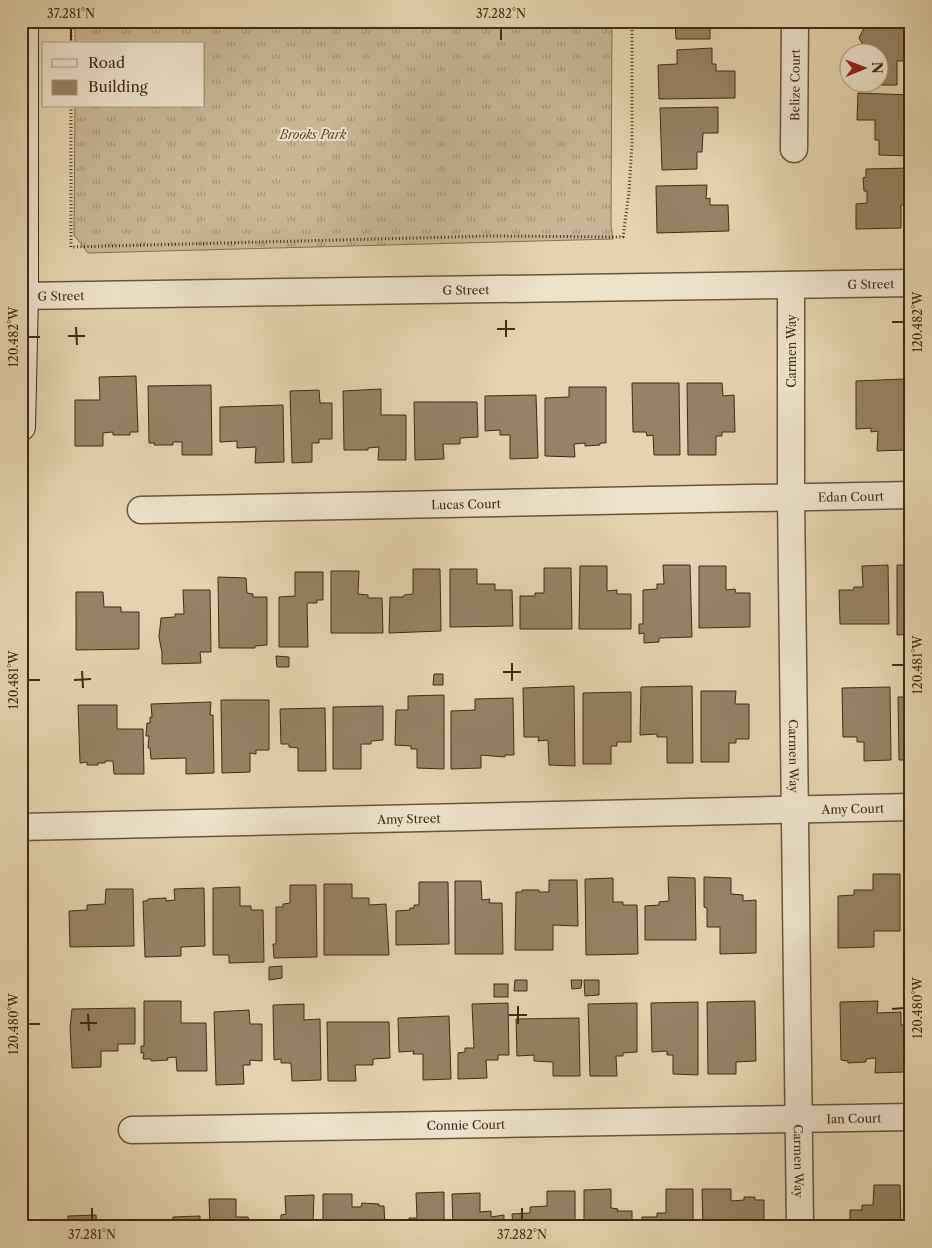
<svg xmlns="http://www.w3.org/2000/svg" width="932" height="1248" font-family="'Libre Caslon Text',serif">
  <defs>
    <pattern id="grass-tufts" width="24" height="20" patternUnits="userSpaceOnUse" patternTransform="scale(1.25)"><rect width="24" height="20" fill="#c8b694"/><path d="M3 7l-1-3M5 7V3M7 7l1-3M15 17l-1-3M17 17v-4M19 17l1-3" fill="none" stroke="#a49478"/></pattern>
  </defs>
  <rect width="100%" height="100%" fill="#e4d3ae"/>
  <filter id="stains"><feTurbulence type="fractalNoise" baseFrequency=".004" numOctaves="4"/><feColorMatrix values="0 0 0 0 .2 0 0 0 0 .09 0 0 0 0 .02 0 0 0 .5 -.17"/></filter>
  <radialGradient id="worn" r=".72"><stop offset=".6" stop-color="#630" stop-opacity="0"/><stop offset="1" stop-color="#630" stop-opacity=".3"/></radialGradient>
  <polygon fill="url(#grass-tufts)" stroke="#857054" points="75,21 612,21 611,225 613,239 88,253 74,235 75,106 204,106 204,44 75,44"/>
  <g fill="#968264" stroke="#422b14">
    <polygon points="675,21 713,21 713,24 710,25 710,39 676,39"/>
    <polygon points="864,23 911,25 911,61 897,61 897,85 852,85 852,82 880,82 880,52 862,52 863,45 859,38 864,28"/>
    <polygon points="712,48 712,64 716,64 716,71 735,71 735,98 659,99 658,65 677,64 677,50"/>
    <polygon points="858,93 911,95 911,156 879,155 879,140 875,140 875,120 857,120"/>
    <polygon points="718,107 718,133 703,133 702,152 697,152 697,169 662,170 660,108"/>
    <polygon points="911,168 911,204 901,205 901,228 856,229 856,204 867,203 867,191 864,191 863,178 866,177 866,169"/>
    <polygon points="707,185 706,199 710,198 710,205 728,205 729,231 657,233 656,186"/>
    <polygon points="136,376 138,432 130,432 130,435 113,435 113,432 103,433 103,446 75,446 75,400 100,400 99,377"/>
    <polygon points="904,379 905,450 877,451 878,431 871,432 871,428 856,429 856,381"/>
    <polygon points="632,383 679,383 680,455 654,455 653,435 647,436 646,432 633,432"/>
    <polygon points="687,383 722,383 723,396 734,395 735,432 722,432 722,436 716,436 716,455 688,455"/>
    <polygon points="211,385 212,455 182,455 182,442 173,442 173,445 154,445 155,443 149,443 148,386"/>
    <polygon points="569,387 606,387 606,443 600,443 600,445 585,446 585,443 574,444 575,457 545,456 545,398 569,397"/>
    <polygon points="381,389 381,415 406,415 406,460 378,460 379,447 368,448 368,450 344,450 343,391"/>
    <polygon points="319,390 320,403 332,403 332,439 319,439 319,443 312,443 312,462 292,463 290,391"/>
    <polygon points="536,395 538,458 510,459 510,435 500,435 500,430 485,431 485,396"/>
    <polygon points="414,402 477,402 478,437 460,438 460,444 443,444 444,459 415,460"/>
    <polygon points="283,405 284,462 255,463 256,447 237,448 237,441 220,442 220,407"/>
    <polygon points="663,565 690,565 692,637 659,638 659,642 644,643 644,633 639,634 639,624 643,624 643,590 657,589 657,584 664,584"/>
    <polygon points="888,565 889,624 840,624 839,590 853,590 854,587 863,587 862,566"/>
    <polygon points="897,565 911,565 911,634 897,635"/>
    <polygon points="580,566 607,566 607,591 617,590 617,594 631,594 631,629 579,629"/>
    <polygon points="699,566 726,566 726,590 735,589 736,593 750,593 750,627 699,628"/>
    <polygon points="544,568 571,568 572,629 520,629 520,596 535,596 535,593 544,593"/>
    <polygon points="413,569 440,569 441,631 389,633 390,597 403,597 404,595 413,594"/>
    <polygon points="450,569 477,569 477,584 495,584 495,590 512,590 513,626 450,627"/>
    <polygon points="331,571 359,571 358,594 368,595 368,598 382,598 383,633 331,633"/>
    <polygon points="295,572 323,572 323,600 317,600 317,603 307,603 308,647 279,647 279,597 295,596"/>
    <polygon points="218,577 246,578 247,593 253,594 253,597 267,597 267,645 255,646 255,648 219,648"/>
    <polygon points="183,590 210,590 211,652 200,652 201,663 162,664 162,653 159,637 161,618 175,617 175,614 184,614"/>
    <polygon points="76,592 103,592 104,607 121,607 121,612 139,612 139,649 76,650"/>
    <polygon points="276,656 289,657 289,667 277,667"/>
    <polygon points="434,674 443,674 443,685 433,685"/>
    <polygon points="574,686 575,766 549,765 548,740 538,741 539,737 524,737 523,688"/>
    <polygon points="692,686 693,763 667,763 667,737 657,737 657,734 640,735 641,687"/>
    <polygon points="890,687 891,760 864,761 864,742 857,742 857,737 843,737 842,688"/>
    <polygon points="701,691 736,691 735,704 749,704 749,739 736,739 736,743 729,743 729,762 701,762"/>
    <polygon points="631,692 631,742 617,742 617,746 611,746 611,764 583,764 583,693"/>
    <polygon points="444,695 444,769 417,768 417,749 411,749 411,746 395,745 396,710 408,710 408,696"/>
    <polygon points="898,697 911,697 911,760 899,760"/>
    <polygon points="513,698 514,755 505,755 505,757 481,755 481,768 451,769 451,711 475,710 475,699"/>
    <polygon points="221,700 269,700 269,750 256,750 256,754 250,753 250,772 222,773"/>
    <polygon points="211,702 210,715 213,715 214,773 186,774 186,758 151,759 150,748 148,748 149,736 146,736 147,723 150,723 150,717 152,717 151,704"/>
    <polygon points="78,705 117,705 117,729 143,729 144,774 114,774 113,761 105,761 105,763 98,763 98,765 87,765 87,762 80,763"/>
    <polygon points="383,706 383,740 371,741 371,744 361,744 361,769 333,769 333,707"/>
    <polygon points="325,708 326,771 298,771 298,748 289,747 289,744 281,744 280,709"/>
    <polygon points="908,873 911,874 911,945 909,945"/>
    <polygon points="873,874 900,874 900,931 874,931 874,947 838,948 838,896 854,895 854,890 873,890"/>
    <polygon points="668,877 695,878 696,940 645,940 645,906 659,905 659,902 669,901"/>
    <polygon points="704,877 731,878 731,894 743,895 743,901 756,900 756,953 720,954 720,927 707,927 707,908 704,907"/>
    <polygon points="613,878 613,902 623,902 623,905 637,905 638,954 586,955 585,879"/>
    <polygon points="549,880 577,880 578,926 553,925 553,950 515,950 516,892 522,892 522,890 539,890 539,892 549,892"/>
    <polygon points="455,881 481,881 482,900 490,899 489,903 502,903 503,954 455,954"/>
    <polygon points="419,882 448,882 449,944 396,945 396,911 410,910 410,908 414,908 414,905 419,905"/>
    <polygon points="324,884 352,884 352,898 369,898 369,905 386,904 389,955 324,955"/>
    <polygon points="290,885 316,885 317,957 274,958 273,944 276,944 276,907 283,907 283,904 290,903"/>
    <polygon points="240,887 240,906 251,906 251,910 263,910 264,962 229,963 229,955 213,955 213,888"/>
    <polygon points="204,888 205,946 181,947 181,956 145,957 143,901 147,901 148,899 166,898 166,901 175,900 174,889"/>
    <polygon points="106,889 133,889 134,946 70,947 69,911 87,910 87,905 105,904"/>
    <polygon points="282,966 282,978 269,980 269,967"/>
    <polygon points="515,980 527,980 527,991 514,991"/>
    <polygon points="571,980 582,980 581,988 572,989"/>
    <polygon points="584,980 599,980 599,995 585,996"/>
    <rect x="494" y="984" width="14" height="13"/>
    <polygon points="144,1001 181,1001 181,1023 206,1023 207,1071 177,1071 176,1057 167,1058 168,1060 151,1061 151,1059 143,1059 144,1053 141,1053 141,1046 144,1046"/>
    <polygon points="755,1001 756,1061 736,1062 736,1074 708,1074 707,1002"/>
    <polygon points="878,1001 877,1013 901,1012 901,1025 904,1025 904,1072 875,1073 876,1058 866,1059 866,1062 848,1063 848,1061 841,1060 840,1002"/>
    <polygon points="698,1002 698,1075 673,1074 673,1055 667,1055 667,1051 652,1052 651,1003"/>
    <polygon points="508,1003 509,1055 498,1055 498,1060 486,1060 487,1078 458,1079 458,1053 465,1052 465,1048 474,1048 472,1004"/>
    <polygon points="637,1003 637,1052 623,1053 623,1056 616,1056 617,1076 590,1076 588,1004"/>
    <polygon points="304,1004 304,1020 320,1019 321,1080 292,1081 291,1063 281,1063 281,1059 274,1060 273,1005"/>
    <polygon points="135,1008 135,1044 118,1044 118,1051 101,1051 101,1067 72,1068 70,1028 72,1009"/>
    <polygon points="249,1010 250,1024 262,1024 262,1061 250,1060 250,1065 243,1065 244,1084 216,1085 214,1012"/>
    <polygon points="449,1016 451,1079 423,1080 423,1054 413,1054 414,1051 399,1052 398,1018"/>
    <polygon points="579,1018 580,1076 553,1076 553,1062 534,1061 534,1055 517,1056 516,1019"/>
    <polygon points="327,1022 389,1022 390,1058 373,1059 373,1065 355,1065 356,1081 328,1081"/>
    <polygon points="874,1185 900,1185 901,1227 850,1227 850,1210 862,1210 862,1205 873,1205"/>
    <rect x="908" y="1186" width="3" height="41"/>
    <polygon points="611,1189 611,1208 618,1209 617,1211 632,1211 632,1227 584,1227 584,1190"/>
    <polygon points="666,1189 693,1189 693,1227 642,1227 642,1217 657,1217 657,1213 666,1213"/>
    <polygon points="702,1189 731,1189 731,1201 744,1200 744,1197 755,1197 755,1200 764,1200 764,1227 703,1227"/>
    <polygon points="547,1191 575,1191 575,1227 513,1227 512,1214 530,1213 530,1207 547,1206"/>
    <polygon points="444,1192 444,1227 394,1227 393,1222 409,1221 409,1218 417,1218 416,1193"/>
    <polygon points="480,1193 480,1212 491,1211 491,1217 504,1215 504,1227 453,1227 452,1194"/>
    <polygon points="323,1194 352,1194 352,1207 361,1207 362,1203 379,1204 379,1206 384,1206 385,1227 323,1227"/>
    <polygon points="314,1195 313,1223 308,1223 308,1226 269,1227 269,1220 281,1220 281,1215 286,1214 285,1196"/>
    <polygon points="209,1199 236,1199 236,1217 248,1217 249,1221 261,1221 261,1227 210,1227"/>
    <polygon points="96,1215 97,1227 68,1227 68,1216"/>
    <polygon points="200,1216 200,1227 172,1227 173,1217"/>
    <rect x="108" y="1225" width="16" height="2"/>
  </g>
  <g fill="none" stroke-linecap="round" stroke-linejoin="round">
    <g stroke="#6a553a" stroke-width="29">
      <g id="street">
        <path id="s1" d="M 794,149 L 795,21"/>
        <path id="s2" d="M 791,285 L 791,497 L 800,1227"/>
        <path id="s3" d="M 21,296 L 911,283"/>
        <path id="s4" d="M 141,510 L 911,495"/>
        <path id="s5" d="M 21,827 L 911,807"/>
        <path id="s6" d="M 132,1130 L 911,1117"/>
      </g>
    </g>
    <g stroke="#422b14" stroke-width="30">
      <polyline id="secondary" points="21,427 24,296 24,21"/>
    </g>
    <g stroke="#422b14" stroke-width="3" stroke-dasharray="1 2.5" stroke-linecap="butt">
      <polyline points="71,44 71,21"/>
      <polyline points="71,106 71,247 491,236 623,237 629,192 632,143 632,21"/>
    </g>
    <use href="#street" stroke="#ede2ca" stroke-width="26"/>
    <use href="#secondary" stroke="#ede2ca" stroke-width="28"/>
  </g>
  <path fill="none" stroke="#422b14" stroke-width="2" d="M 71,28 L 71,40M 501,28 L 501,40M 506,320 L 506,337M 892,322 L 904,322M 76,327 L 77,345M 497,329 L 515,329M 68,336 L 85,336M 28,337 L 40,337M 512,663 L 512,681M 892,665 L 904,665M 82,671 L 83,688M 503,672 L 521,672M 28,680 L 40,680M 74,680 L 91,679M 518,1006 L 518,1024M 892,1009 L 904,1008M 88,1014 L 89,1031M 509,1015 L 527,1015M 80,1023 L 97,1023M 28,1024 L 40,1024M 92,1208 L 92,1220M 522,1208 L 522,1220"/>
  <g text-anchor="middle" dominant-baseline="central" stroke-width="4" stroke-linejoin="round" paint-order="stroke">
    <g font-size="12" fill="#422b14" stroke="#ede2ca">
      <text stroke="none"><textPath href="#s1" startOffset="64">Belize Court</textPath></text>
      <text stroke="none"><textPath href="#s3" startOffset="850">G Street</textPath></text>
      <text stroke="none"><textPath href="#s3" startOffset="445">G Street</textPath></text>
      <text stroke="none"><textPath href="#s3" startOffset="40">G Street</textPath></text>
      <text transform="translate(791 351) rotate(-90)">Carmen Way</text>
      <text stroke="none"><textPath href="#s4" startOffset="710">Edan Court</textPath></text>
      <text stroke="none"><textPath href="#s4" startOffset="325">Lucas Court</textPath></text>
      <text stroke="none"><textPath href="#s2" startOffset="471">Carmen Way</textPath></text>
      <text stroke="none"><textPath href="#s5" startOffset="832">Amy Court</textPath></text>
      <text stroke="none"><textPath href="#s5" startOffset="388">Amy Street</textPath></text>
      <text stroke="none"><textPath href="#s6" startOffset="722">Ian Court</textPath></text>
      <text stroke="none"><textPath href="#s6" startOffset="334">Connie Court</textPath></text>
      <text stroke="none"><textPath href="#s2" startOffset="876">Carmen Way</textPath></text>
    </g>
    <g font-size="12" font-style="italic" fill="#5d472e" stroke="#ede2ca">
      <text x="313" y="134">Brooks Park</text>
    </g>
  </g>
  <rect width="932" height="1248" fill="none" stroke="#e4d3ae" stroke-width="55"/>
  <rect x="42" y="42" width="162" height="65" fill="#ede2ca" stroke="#a99981"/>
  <rect x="52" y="59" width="25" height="8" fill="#ede2ca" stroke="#a99981"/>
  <text x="88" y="68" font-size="15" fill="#422b14">Road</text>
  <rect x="52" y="80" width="25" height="15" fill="#968264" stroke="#a99981"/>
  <text x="88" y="92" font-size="15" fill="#422b14">Building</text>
  <g transform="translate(864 68) rotate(89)"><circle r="24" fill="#ede2ca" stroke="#a99981"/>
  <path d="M0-4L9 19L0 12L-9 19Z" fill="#8f2418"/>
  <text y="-8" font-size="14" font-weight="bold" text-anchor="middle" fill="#422b14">N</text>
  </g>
  <rect x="28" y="28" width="876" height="1192" fill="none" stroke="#422b14" stroke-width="2"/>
  <g font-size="12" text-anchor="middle" fill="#422b14">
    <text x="71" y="18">37.281°N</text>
    <text x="501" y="18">37.282°N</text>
    <text transform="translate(918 322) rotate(-90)" y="4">120.482°W</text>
    <text transform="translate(14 337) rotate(-90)" y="4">120.482°W</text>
    <text transform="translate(918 665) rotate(-90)" y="4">120.481°W</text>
    <text transform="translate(14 680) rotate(-90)" y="4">120.481°W</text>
    <text transform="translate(918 1008) rotate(-90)" y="4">120.480°W</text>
    <text transform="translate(14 1024) rotate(-90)" y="4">120.480°W</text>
    <text x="92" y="1239">37.281°N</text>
    <text x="522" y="1239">37.282°N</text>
  </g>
  <rect width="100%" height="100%" filter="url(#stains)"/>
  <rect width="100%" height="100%" fill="url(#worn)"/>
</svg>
